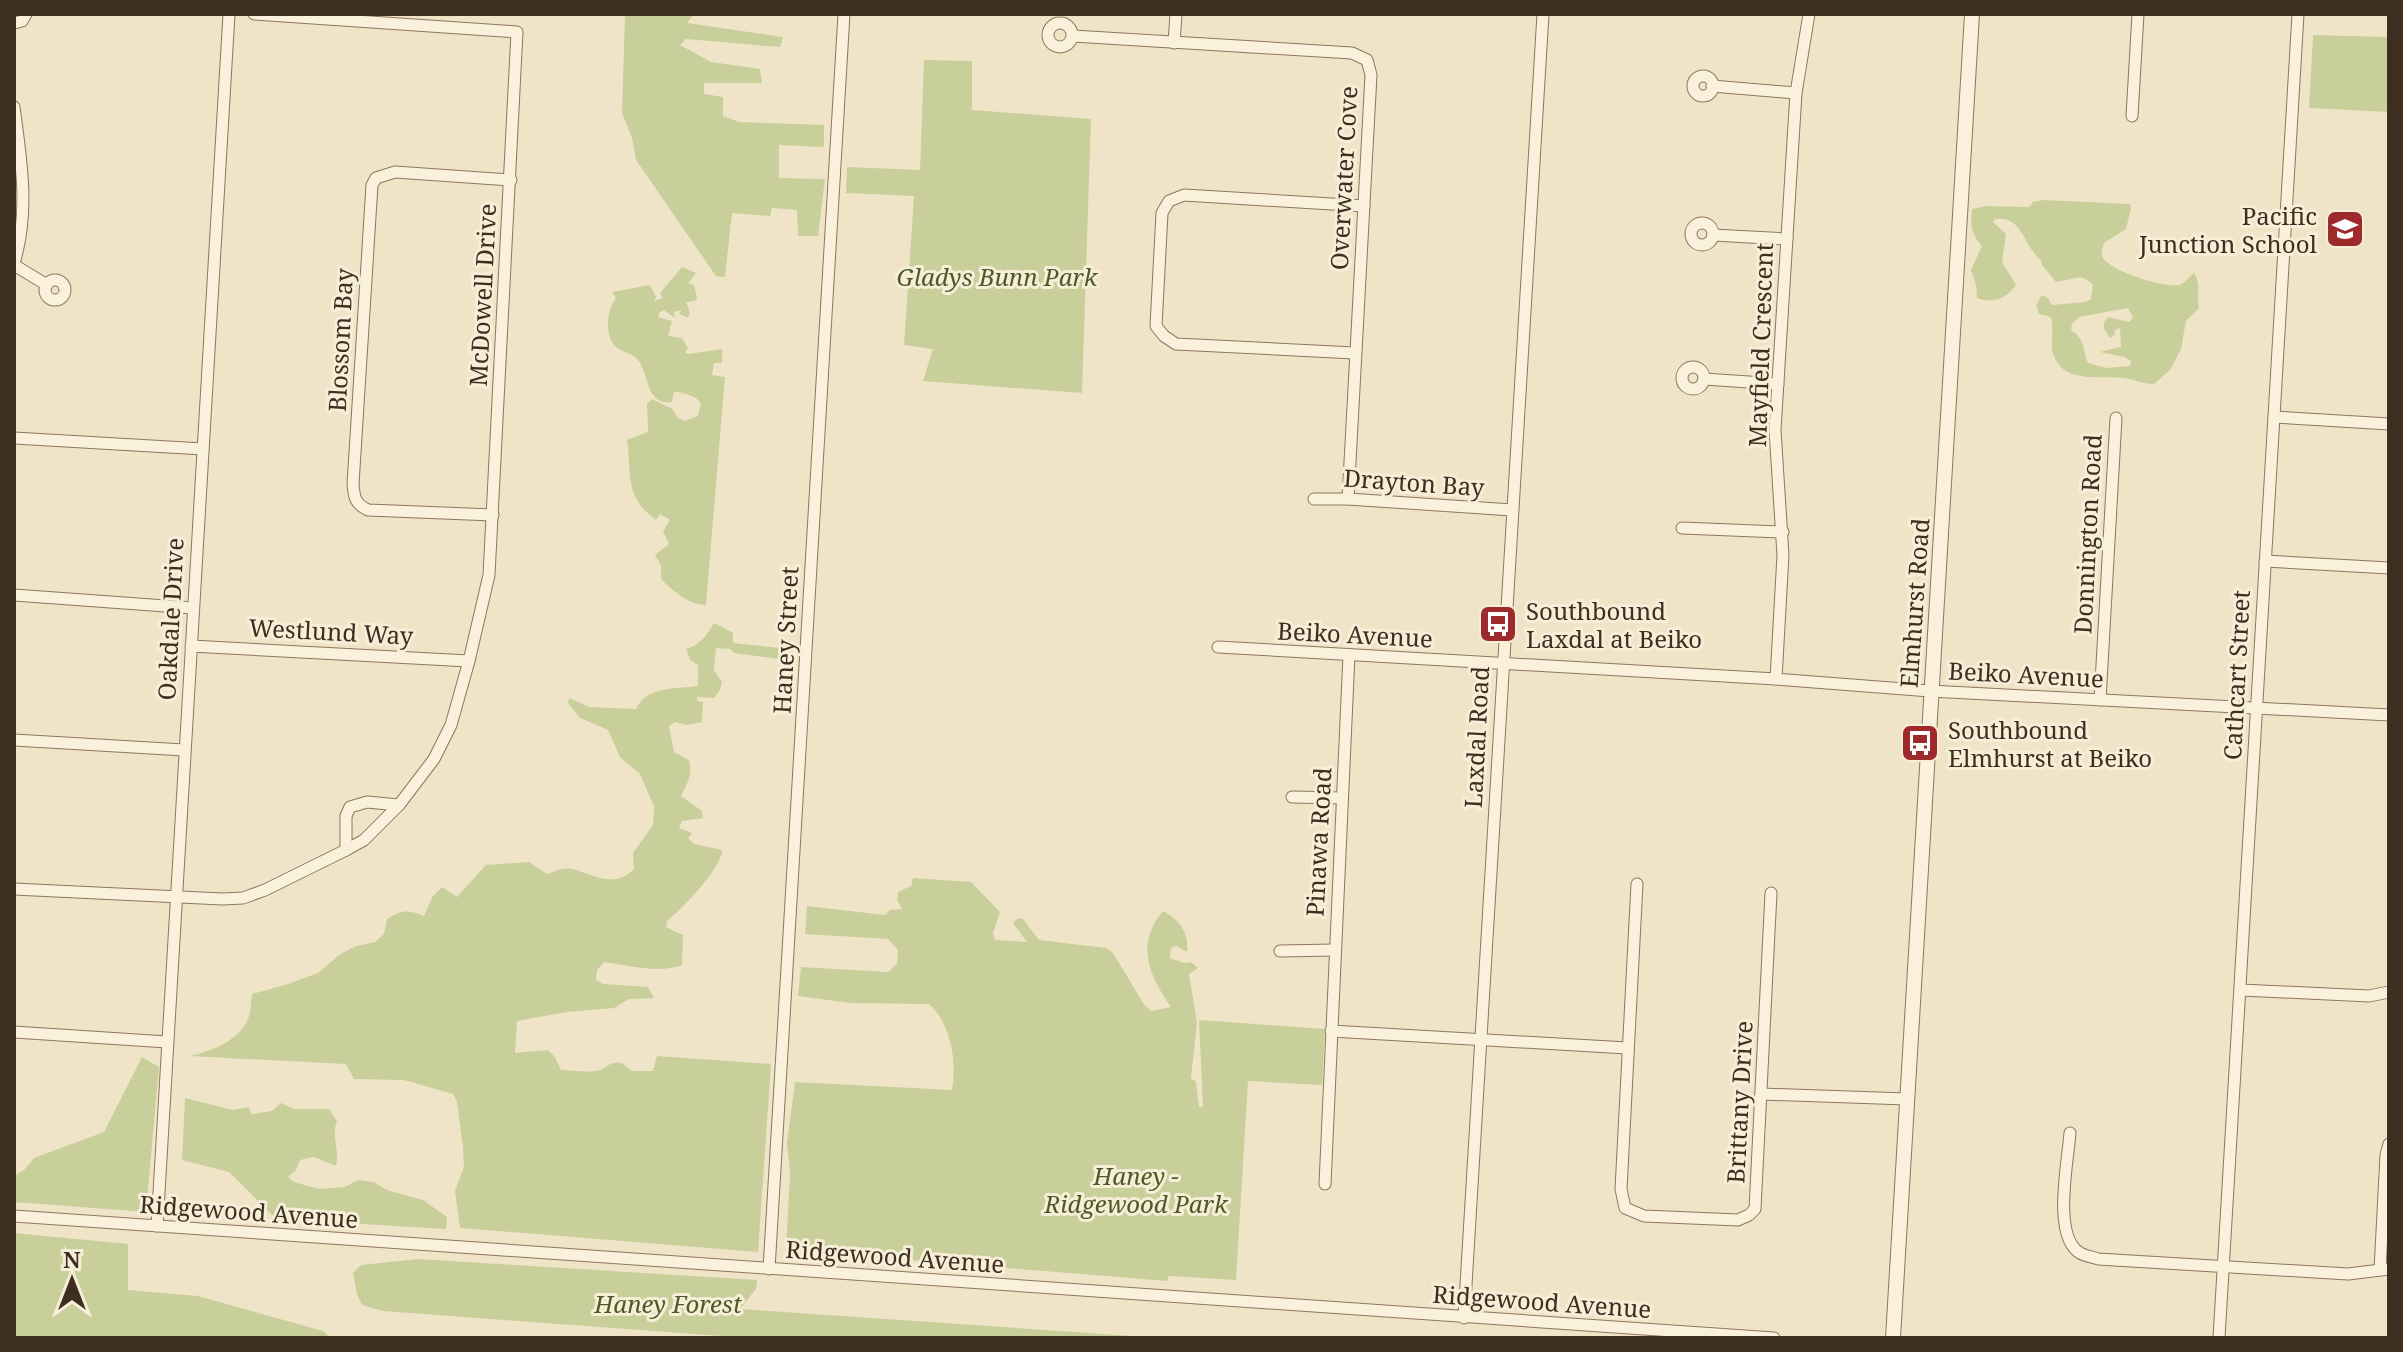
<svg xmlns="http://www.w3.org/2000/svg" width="2403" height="1352" font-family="'Noto Serif',serif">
  <rect width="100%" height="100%" fill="#f0e4c8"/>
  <g fill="#c9cf9b" fill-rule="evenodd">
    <polygon points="625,14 694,14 687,23 783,37 780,47 686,39 680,45 711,62 760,69 762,83 704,83 704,94 723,97 723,116 739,122 824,125 824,147 779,145 779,178 825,179 818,236 798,236 797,210 772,208 770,216 732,213 725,277 716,276 636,160 632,138 622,113"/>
    <polygon points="2313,35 2389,37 2389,112 2309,108"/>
    <polygon points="924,60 972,61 972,110 1091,119 1082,393 923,381 933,349 904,345 914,196 846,193 847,167 920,170"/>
    <path d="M 2043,200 L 2130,204 L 2131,208 L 2126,229 L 2104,243 C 2103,247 2101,252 2102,256 C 2107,271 2165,288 2179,285 C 2186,283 2188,277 2194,273 C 2202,285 2196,295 2199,308 L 2186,321 L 2181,349 L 2170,370 L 2154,384 C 2143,384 2134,379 2122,378 C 2097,376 2058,384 2052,349 C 2051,338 2054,329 2051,317 L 2039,314 L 2036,305 L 2042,295 L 2048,298 L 2052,305 L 2085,302 L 2091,299 L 2093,284 L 2082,277 L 2056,282 L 2042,265 L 2041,260 C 2023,246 2023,215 1995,219 L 1993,222 L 2006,234 L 2002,262 L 2016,285 C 2006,299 1993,304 1977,298 L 1976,285 L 1971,270 L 1982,246 C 1971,233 1970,226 1972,209 L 1986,206 L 2029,207 L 2033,202 ZM 2128,308 L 2133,318 L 2129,322 L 2108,317 L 2104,322 L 2104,329 L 2110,338 L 2114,336 L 2115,330 L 2120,328 L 2121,347 L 2100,352 L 2124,357 L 2131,361 L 2130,366 L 2106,368 L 2088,363 C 2083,350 2085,339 2071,330 L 2072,324 L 2079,317 Z"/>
    <path d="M 682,267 L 696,273 L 688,283 L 694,285 L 697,298 L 695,301 L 686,302 L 690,313 L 688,318 L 679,314 L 681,310 L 674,312 L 675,318 L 664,310 L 660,312 L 658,317 L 672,321 L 668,336 L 682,338 L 688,348 L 685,352 L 688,354 L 722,349 L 722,363 L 714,363 L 712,375 L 725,377 L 706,605 C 690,605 672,591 661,579 L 661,566 L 655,555 L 669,544 L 663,531 L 670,520 L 660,514 L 656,520 C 623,496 632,472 627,440 L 648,432 L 647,404 L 652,399 L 672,409 L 678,418 L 685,421 L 698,416 L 701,403 C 696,396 683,392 674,392 L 672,402 C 644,406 650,371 636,358 C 631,352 620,352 615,346 C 604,334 607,309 616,298 L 612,292 L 650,285 L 656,297 L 654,301 L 663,298 L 660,293 Z"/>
    <path d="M 714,623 L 733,633 L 733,643 L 789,649 L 793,652 L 788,660 L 734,653 L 730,649 L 716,648 L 714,670 L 722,682 L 720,690 L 714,698 L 697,697 L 697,701 L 703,702 L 702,722 L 686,725 L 675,722 L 669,726 L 674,752 L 689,760 C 693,775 687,784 681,796 L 702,811 L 703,818 L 682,821 L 679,828 L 692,833 L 688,838 L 694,844 L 722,850 C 722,868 682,909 667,921 L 666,927 L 683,935 L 682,965 C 658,974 628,965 604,962 L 597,970 L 596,980 L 603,984 L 648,987 L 654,998 L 629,999 L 614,1008 L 567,1012 L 517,1021 L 515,1053 L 548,1050 L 555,1057 L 561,1070 C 573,1070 590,1074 602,1069 C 608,1066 612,1061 621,1063 C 624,1064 629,1069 632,1071 L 653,1071 L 657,1056 L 771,1064 L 758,1252 L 460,1228 L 455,1191 L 464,1167 L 463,1148 L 457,1102 L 453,1094 L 404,1080 L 354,1079 L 346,1064 L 189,1056 C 210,1052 239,1041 248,1019 C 251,1012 251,1001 252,994 L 288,984 L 318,973 L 339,955 L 356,946 L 375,942 L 384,934 L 387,919 C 401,910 409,909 424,916 L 433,896 L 442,887 L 457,897 L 486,865 L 529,862 L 547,874 C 555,871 564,867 573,869 C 594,875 614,889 634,869 L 633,853 L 653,825 L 654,806 L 640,774 L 620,757 L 608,730 L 580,718 L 568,703 L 569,698 L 589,707 L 636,709 C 647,686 674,689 698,686 L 698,665 L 690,660 L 686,649 C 700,645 707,635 714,623 Z"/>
    <path d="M 913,878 L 971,882 L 1000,912 L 993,933 L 995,940 L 1027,942 L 1013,923 L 1018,918 L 1023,919 L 1039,940 L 1106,948 L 1113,953 L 1145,1006 L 1151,1011 L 1171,1007 C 1149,976 1135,944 1163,911 C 1180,920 1189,933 1187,952 L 1176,946 L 1171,948 L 1170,958 L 1184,963 L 1191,962 L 1198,968 L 1189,974 L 1197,1023 L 1191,1078 L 1196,1082 L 1199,1107 L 1203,1107 L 1199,1020 L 1325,1029 L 1322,1085 L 1248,1081 L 1236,1280 L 1169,1276 L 1167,1281 L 786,1250 L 790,1173 L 787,1143 L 795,1082 L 952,1090 C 957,1062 951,1023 929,1004 L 850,1003 L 798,996 L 801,967 L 888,972 L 897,964 L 898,950 L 888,939 L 805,934 L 807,906 L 885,915 L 890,910 L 902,909 L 897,900 L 898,892 L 911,886 Z"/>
    <polygon points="142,1057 159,1067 146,1212 14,1202 14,1176 24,1170 34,1158 104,1132"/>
    <path d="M 185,1098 L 233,1110 L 248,1107 L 252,1114 L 272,1111 L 281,1103 L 295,1109 L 329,1109 L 337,1121 C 331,1136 340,1150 336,1166 L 314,1157 L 300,1160 L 296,1170 L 288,1177 L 294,1182 L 319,1189 L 345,1187 L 358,1180 L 373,1182 L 387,1190 L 423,1200 L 447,1217 L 446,1229 L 276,1219 L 229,1172 L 182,1160 Z"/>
    <polygon points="14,1233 128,1244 128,1290 198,1296 323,1331 331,1338 14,1338"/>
    <polygon points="418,1259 757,1280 756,1289 740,1309 1163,1338 748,1338 383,1311 362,1305 357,1294 353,1273 361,1265"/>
  </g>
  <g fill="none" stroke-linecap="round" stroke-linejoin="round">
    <g stroke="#8d765c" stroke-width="13">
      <g id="minor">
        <circle cx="1060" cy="35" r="12"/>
        <polyline points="14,23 22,21 26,14"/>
        <polyline points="1073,36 1352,53 1367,60 1371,75 1348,499"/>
        <polyline points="1174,43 1176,14"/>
        <circle cx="1703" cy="86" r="10"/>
        <polyline points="1712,86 1796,93"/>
        <path d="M 14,107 C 21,159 30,212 14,263"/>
        <polyline points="2132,116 2138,14"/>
        <circle cx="1702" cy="234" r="11"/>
        <polyline points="1713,235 1787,239"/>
        <polyline points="14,265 47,285"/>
        <circle cx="55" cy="290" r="10"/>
        <polyline points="1354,353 1176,344 1164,336 1156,326 1162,213 1169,201 1184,195 1364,206"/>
        <circle cx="1693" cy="378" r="11"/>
        <polyline points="1704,379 1778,384"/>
        <polyline points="2274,417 2389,424"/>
        <polyline points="14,438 203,449"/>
        <polyline points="1314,499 1348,499 1512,510"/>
        <path d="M 493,515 L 368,510 C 355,504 354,497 353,484 L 372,185 L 376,178 L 395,172 L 511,180"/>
        <polyline points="1682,528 1783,532"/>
        <polyline points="2265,561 2389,568"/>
        <polyline points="14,595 193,608"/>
        <polyline points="191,646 469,661"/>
        <polyline points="1218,647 1776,679 1930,691 2389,715"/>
        <polyline points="1776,679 1783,555 1775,430 1796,93 1809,14"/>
        <polyline points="2100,700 2116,418"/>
        <polyline points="14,740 184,750"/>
        <polyline points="1292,797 1342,798"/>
        <polyline points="346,850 346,816 350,807 367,802 399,805"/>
        <polyline points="1637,884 1621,1189 1625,1208 1644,1216 1738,1220 1749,1215 1755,1209 1771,893"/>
        <polyline points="14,889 222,899 243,898 265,890 346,850 364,840 399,805 434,759 451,725 469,661 489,575 517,32 254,14"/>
        <polyline points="1280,951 1334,950"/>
        <polyline points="2241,990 2369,996 2389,992"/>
        <polyline points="1331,1031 1627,1048"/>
        <polyline points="14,1032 167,1042"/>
        <polyline points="1761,1094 1907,1099"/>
        <path d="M 2070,1133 C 2068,1161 2052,1237 2080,1253 C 2085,1256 2093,1257 2098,1259 L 2348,1274 L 2389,1269"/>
        <polyline points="1325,1184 1349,655"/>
        <polyline points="14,1216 1774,1338"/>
        <polyline points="157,1226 229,14"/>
        <polyline points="769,1269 844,14"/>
        <polyline points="2380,1270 2386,1155 2389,1144"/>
        <polyline points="1464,1318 1543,14"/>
        <polyline points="2219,1338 2298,14"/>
      </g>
    </g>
    <g stroke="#8d765c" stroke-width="16">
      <polyline id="tertiary" points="1893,1338 1972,14"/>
    </g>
    <use href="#minor" stroke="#faf1dc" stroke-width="11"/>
    <use href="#tertiary" stroke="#faf1dc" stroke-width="14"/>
  </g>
  <defs>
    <g id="school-square" transform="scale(2)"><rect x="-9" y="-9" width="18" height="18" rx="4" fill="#9e2a2b" stroke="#f7eed8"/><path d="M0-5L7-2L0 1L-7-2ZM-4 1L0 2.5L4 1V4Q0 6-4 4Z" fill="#fff"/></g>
    <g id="bus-square" transform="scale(2)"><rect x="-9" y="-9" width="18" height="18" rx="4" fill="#9e2a2b" stroke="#f7eed8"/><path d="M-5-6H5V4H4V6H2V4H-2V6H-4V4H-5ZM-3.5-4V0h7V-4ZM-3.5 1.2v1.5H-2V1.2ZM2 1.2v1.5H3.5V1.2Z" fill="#fff"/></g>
  </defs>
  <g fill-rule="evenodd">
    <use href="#school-square" x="2345" y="229"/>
    <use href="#bus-square" x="1498" y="624"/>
    <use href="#bus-square" x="1920" y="743"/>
  </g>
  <g text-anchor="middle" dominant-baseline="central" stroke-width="6" stroke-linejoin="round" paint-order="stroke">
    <g font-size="24" fill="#3d2e20" stroke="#f7eed8">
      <text transform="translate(1343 178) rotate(-87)">Overwater Cove</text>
      <text transform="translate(482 295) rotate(-87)">McDowell Drive</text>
      <text transform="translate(340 340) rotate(-87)">Blossom Bay</text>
      <text transform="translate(1760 345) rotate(-88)">Mayfield Crescent</text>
      <text transform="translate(1414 482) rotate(4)">Drayton Bay</text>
      <text transform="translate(2087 534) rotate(-87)">Donnington Road</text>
      <text transform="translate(1914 603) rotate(-86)">Elmhurst Road</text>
      <text transform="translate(170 619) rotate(-87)">Oakdale Drive</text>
      <text transform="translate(331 631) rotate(3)">Westlund Way</text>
      <text transform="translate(1355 634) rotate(3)">Beiko Avenue</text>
      <text transform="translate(785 640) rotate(-87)">Haney Street</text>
      <text transform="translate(2026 674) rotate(3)">Beiko Avenue</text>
      <text transform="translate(2236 675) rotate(-87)">Cathcart Street</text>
      <text transform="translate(1476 737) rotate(-87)">Laxdal Road</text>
      <text transform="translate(1318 842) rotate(-87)">Pinawa Road</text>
      <text transform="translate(1739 1102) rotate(-87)">Brittany Drive</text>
      <text transform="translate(249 1211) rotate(4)">Ridgewood Avenue</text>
      <text transform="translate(895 1256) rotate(4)">Ridgewood Avenue</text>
      <text transform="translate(1542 1301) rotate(4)">Ridgewood Avenue</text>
    </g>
    <g font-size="24" fill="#3d2e20" stroke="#f7eed8" text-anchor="start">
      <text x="2317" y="215" text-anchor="end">Pacific<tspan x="2317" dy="28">Junction School</tspan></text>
      <text x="1526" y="610">Southbound<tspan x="1526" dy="28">Laxdal at Beiko</tspan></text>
      <text x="1948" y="729">Southbound<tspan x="1948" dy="28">Elmhurst at Beiko</tspan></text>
    </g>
    <g font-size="24" font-style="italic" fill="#4d5a26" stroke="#f7eed8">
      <text x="997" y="276">Gladys Bunn Park</text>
      <text x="1136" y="1175">Haney -<tspan x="1136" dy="28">Ridgewood Park</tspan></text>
      <text x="668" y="1303">Haney Forest</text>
    </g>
  </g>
  <rect width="2403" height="1352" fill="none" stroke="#3d2e20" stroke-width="32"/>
  <g transform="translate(72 1280)" stroke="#f7eed8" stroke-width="6" paint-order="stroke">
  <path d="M0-6L14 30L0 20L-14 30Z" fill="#3d2e20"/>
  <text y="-12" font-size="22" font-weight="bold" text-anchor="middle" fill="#3d2e20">N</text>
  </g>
</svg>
